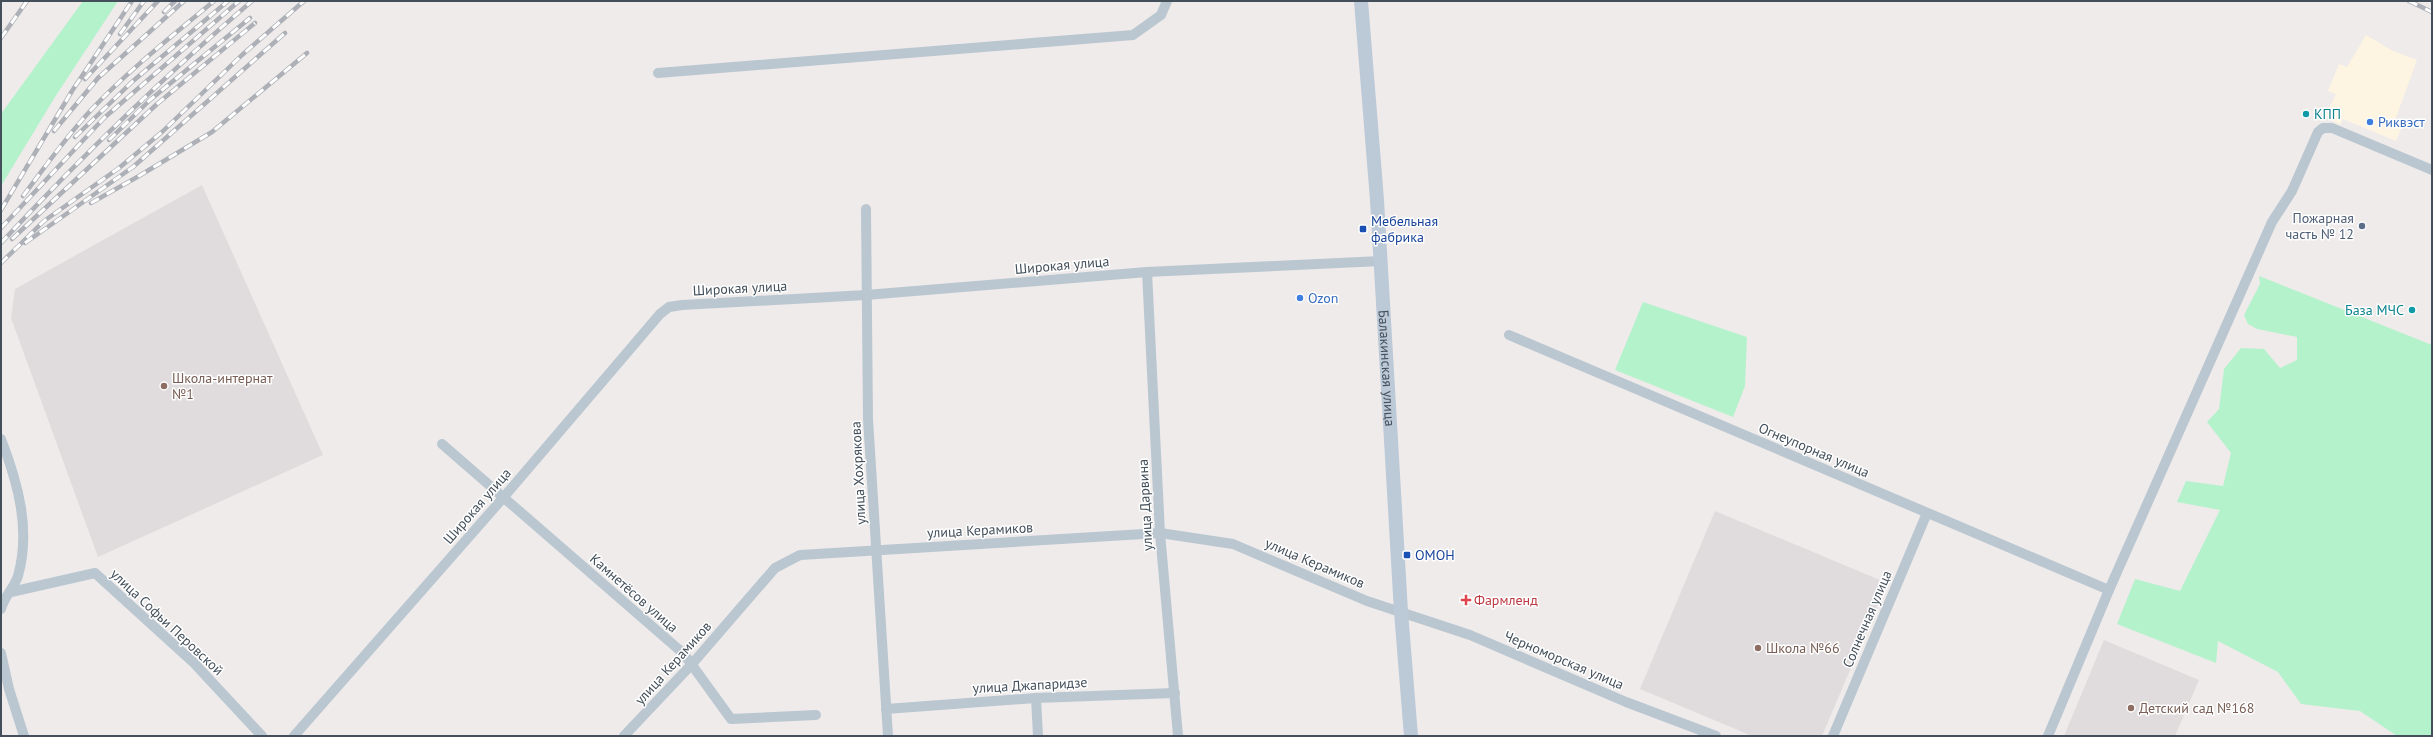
<svg xmlns="http://www.w3.org/2000/svg" width="2433" height="737" font-family="'PT Sans',sans-serif">
  <rect width="100%" height="100%" fill="#efebeb"/>
  <polygon fill="#fdf4e1" points="2366,35 2393,51 2417,60 2394,123 2402,127 2396,141 2343,119 2340,125 2325,117 2336,94 2328,91 2339,64 2347,67"/>
  <g fill="#e0dcdd">
    <polygon points="202,185 323,455 98,557 11,318 15,289"/>
    <polygon points="1715,511 1887,583 1822,736 1752,736 1640,689"/>
    <polygon points="2104,640 2199,680 2175,736 2064,736"/>
  </g>
  <g fill="#b4f2cb">
    <polygon points="83,1 118,1 55,97 1,186 1,114"/>
    <polygon points="2259,276 2432,345 2432,736 2397,736 2360,711 2301,704 2278,672 2218,641 2216,663 2117,624 2135,579 2180,591 2220,510 2177,502 2186,481 2223,486 2231,453 2207,422 2219,409 2224,369 2241,348 2264,349 2280,368 2297,360 2297,337 2257,329 2248,324 2244,315 2260,284"/>
    <polygon points="1643,302 1747,337 1745,386 1733,417 1615,370"/>
  </g>
  <g fill="none" stroke-linecap="round" stroke-linejoin="round">
    <g stroke="#bbc7d0" stroke-width="10">
      <polyline points="658,73 1133,35 1161,15 1167,1"/>
      <polyline points="866,209 868,419 888,736"/>
      <polyline points="1147,272 1160,533 1178,736"/>
      <polyline points="1509,335 2109,590"/>
      <path d="M 1,439 C 18,483 31,530 18,576 C 14,588 4,597 1,609"/>
      <polyline points="442,444 684,654 731,719 816,715"/>
      <polyline points="11,592 95,573 194,663 262,736"/>
      <polyline points="1,653 9,689 24,736"/>
      <polyline points="1036,698 1038,736"/>
      <polyline points="886,709 1036,698 1175,693"/>
      <polyline points="294,736 503,498 660,314 669,307 682,305 866,295 1147,272 1381,261"/>
      <polyline points="624,736 692,664 775,568 800,555 1160,533 1233,544 1367,601 1470,635 1626,702 1716,736"/>
      <polyline points="1833,736 1927,513"/>
      <polyline points="2048,736 2109,590 2272,222 2292,191 2318,132 2323,128 2332,128 2432,170"/>
    </g>
    <path stroke="#bcc9d7" stroke-width="14" id="s1" d="M 1361,1 L 1377,200 L 1401,612 L 1411,736"/>
    <g stroke="#adb1b7" stroke-width="4.5">
      <g id="rail">
        <polyline points="2409,1 2432,12"/>
        <polyline points="164,12 175,1"/>
        <polyline points="120,34 144,1"/>
        <polyline points="1,38 27,1"/>
        <polyline points="85,79 158,1"/>
        <polyline points="54,131 98,78 184,1"/>
        <polyline points="75,137 133,81 228,1"/>
        <polyline points="109,140 150,100 250,18"/>
        <path d="M 23,196 C 45,167 66,137 91,110 C 129,70 172,36 214,1"/>
        <polyline points="91,203 139,176 212,132 307,53"/>
        <polyline points="1,210 72,91 132,1"/>
        <polyline points="1,228 104,118 239,1"/>
        <polyline points="12,239 157,104 255,23"/>
        <path d="M 1,243 C 81,157 163,77 252,1"/>
        <polyline points="25,243 133,167 285,33"/>
        <polyline points="1,263 44,221 119,168 162,132 242,55 304,1"/>
      </g>
    </g>
    <use href="#rail" stroke="#fff" stroke-width="3" stroke-dasharray="9" stroke-linecap="butt"/>
  </g>
  <g fill="#0f9aa8" stroke="#fff" stroke-width="1.5">
    <circle cx="2306" cy="114" r="4"/>
    <circle cx="2412" cy="310" r="4"/>
  </g>
  <g fill="#3f7fe0" stroke="#fff" stroke-width="1.5">
    <circle cx="2370" cy="122" r="4"/>
    <circle cx="1300" cy="298" r="4"/>
  </g>
  <circle fill="#5c6f8a" stroke="#fff" stroke-width="1.5" cx="2362" cy="226" r="4"/>
  <g fill="#1a4fb4" stroke="#fff" stroke-width="1.5">
    <rect x="1359" y="225" width="8" height="8" rx="2"/>
    <rect x="1403" y="551" width="8" height="8" rx="2"/>
  </g>
  <g fill="#8d6e63" stroke="#fff" stroke-width="1.5">
    <circle cx="164" cy="386" r="4"/>
    <circle cx="1758" cy="648" r="4"/>
    <circle cx="2131" cy="708" r="4"/>
  </g>
  <path fill="#e0444e" stroke="#fff" stroke-width="1.5" d="M1464 594h4v4h4v4h-4v4h-4v-4h-4v-4h4z"/>
  <g text-anchor="middle" dominant-baseline="central" stroke-width="3" stroke-linejoin="round" paint-order="stroke">
    <g font-size="14" fill="#0d838f" stroke="#fff" text-anchor="start">
      <text x="2314" y="114">КПП</text>
      <text x="2404" y="310" text-anchor="end">База МЧС</text>
    </g>
    <g font-size="14" fill="#366cbe" stroke="#fff" text-anchor="start">
      <text x="2378" y="122">Риквэст</text>
      <text x="1308" y="298">Ozon</text>
    </g>
    <g font-size="14" fill="#4e5e75" stroke="#fff" text-anchor="end">
      <text x="2354" y="218">Пожарная<tspan x="2354" dy="16">часть № 12</tspan></text>
    </g>
    <g font-size="14" fill="#164399" stroke="#fff" text-anchor="start">
      <text x="1371" y="221">Мебельная<tspan x="1371" dy="16">фабрика</tspan></text>
      <text x="1415" y="555">ОМОН</text>
    </g>
    <g font-size="14" fill="#434f5a" stroke="#fff">
      <text transform="translate(1062 265) rotate(-5)">Широкая улица</text>
      <text transform="translate(740 288) rotate(-3)">Широкая улица</text>
      <text stroke="none"><textPath href="#s1" startOffset="368">Балакинская улица</textPath></text>
      <text transform="translate(1814 450) rotate(23)">Огнеупорная улица</text>
      <text transform="translate(858 473) rotate(-93)">улица Хохрякова</text>
      <text transform="translate(1145 505) rotate(-93)">улица Дарвина</text>
      <text transform="translate(477 506) rotate(-49)">Широкая улица</text>
      <text transform="translate(980 530) rotate(-3)">улица Керамиков</text>
      <text transform="translate(1315 563) rotate(23)">улица Керамиков</text>
      <text transform="translate(634 593) rotate(41)">Камнетёсов улица</text>
      <text transform="translate(1867 619) rotate(-67)">Солнечная улица</text>
      <text transform="translate(167 622) rotate(43)">улица Софьи Перовской</text>
      <text transform="translate(1564 660) rotate(23)">Черноморская улица</text>
      <text transform="translate(673 663) rotate(-48)">улица Керамиков</text>
      <text transform="translate(1030 685) rotate(-3)">улица Джапаридзе</text>
    </g>
    <g font-size="14" fill="#785e54" stroke="#fff" text-anchor="start">
      <text x="172" y="378">Школа-интернат<tspan x="172" dy="16">№1</tspan></text>
      <text x="1766" y="648">Школа №66</text>
      <text x="2139" y="708">Детский сад №168</text>
    </g>
    <g font-size="14" fill="#be3a42" stroke="#fff" text-anchor="start">
      <text x="1474" y="600">Фармленд</text>
    </g>
  </g>
  <rect width="2433" height="737" fill="none" stroke="#434f5a" stroke-width="4"/>
</svg>
